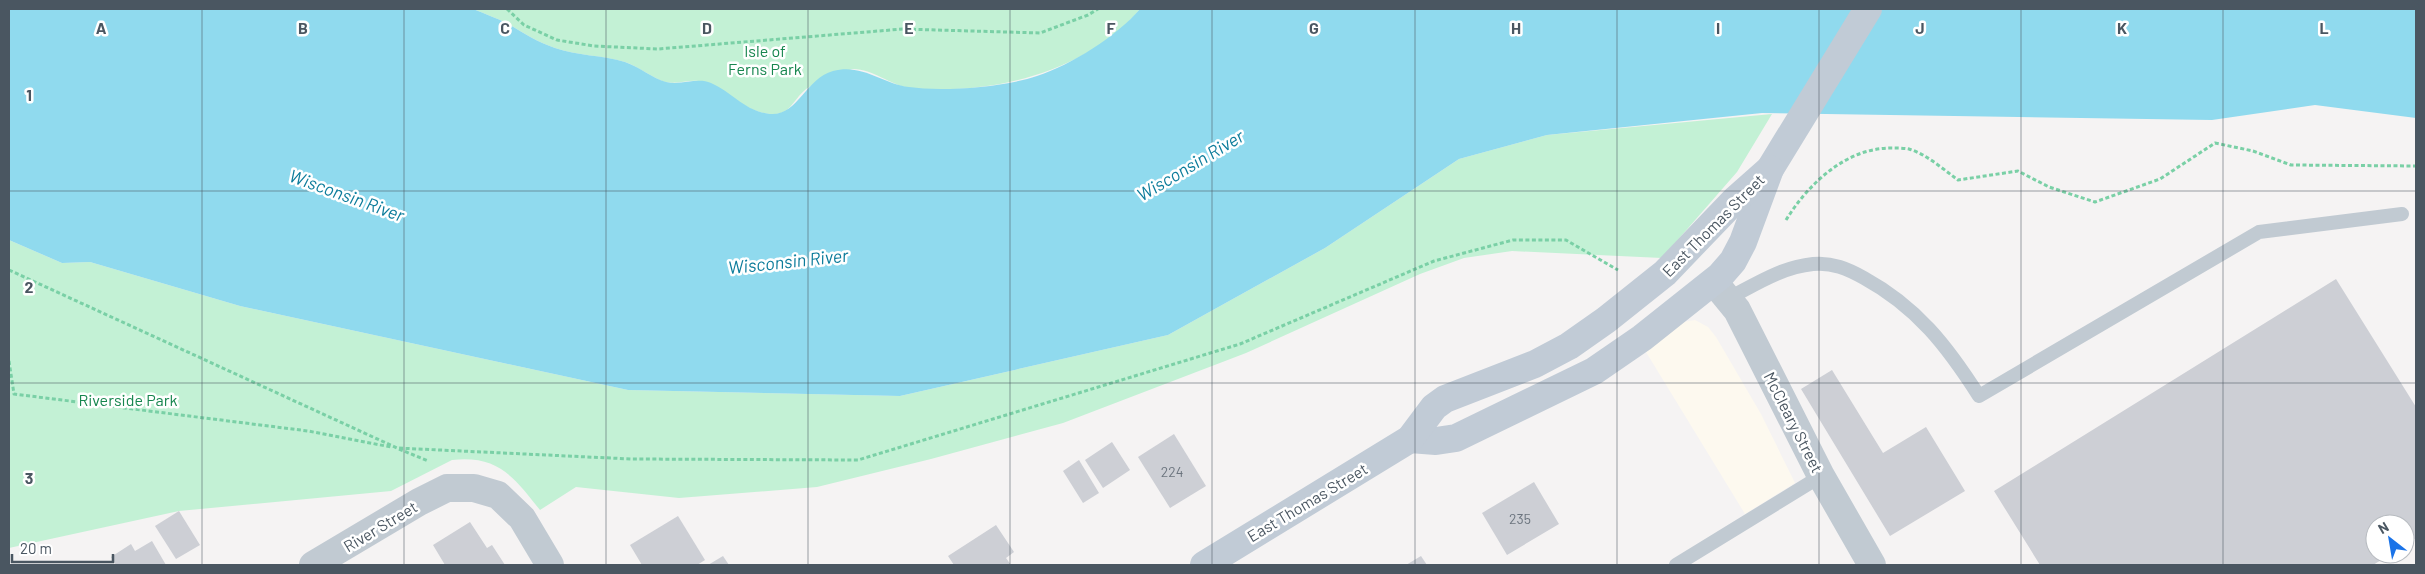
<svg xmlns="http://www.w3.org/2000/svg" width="2425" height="574" font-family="Barlow,sans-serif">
  <rect width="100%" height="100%" fill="#f5f3f3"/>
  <polygon fill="#fdf9ef" points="1695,320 1708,327 1716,337 1761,414 1795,483 1745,514 1646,352 1683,322"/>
  <g fill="#c3f1d5">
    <path d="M 473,9 L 1140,9 C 1088,72 990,96 910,88 C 890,85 873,69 853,69 C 846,70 810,85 805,90 C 792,101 790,116 770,114 C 745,112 727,90 702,82 C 692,78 678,85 665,82 C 651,77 639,67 625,62 C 602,55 577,56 555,48 C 537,42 524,33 508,24 C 497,18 485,14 473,9 Z"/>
    <path d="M 1772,114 L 1737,172 L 1662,258 L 1512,251 L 1464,258 L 1420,274 L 1246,353 L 1063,423 L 931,459 L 817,487 L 679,498 L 576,487 L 540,510 C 514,477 498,455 452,460 L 391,491 L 179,511 L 9,548 L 9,240 L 62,263 L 90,262 L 240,306 L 628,390 L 900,396 L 1168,335 L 1325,248 L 1459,159 L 1547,135 Z"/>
  </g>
  <path fill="#90daee" d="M 9,9 L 473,9 C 485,14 497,18 508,24 C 524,33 537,42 555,48 C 577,56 603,55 625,62 C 640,67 652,78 666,82 C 681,86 697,77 711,83 C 732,92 746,112 770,114 C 798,116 805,79 833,71 C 862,63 883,84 909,87 C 943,92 1005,87 1037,76 C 1071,65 1117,36 1140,9 L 2416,9 L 2416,118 L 2315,105 L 2212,120 L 1762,113 L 1547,135 L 1459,159 L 1325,248 L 1168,335 L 900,396 L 628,390 L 240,306 L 90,262 L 62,263 L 9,240 Z"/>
  <g fill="#cdcfd5">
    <polygon points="2336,279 2416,407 2416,538 2405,545 2405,524 2375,524 2375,554 2391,554 2373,565 2040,565 1994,491"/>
    <polygon points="1832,370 1883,453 1926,427 1965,491 1890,536 1801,389"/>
    <polygon points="1174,434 1206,486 1170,508 1138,457"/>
    <polygon points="1112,442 1130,470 1103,488 1085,460"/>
    <polygon points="1079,460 1099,493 1083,503 1063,471"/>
    <polygon points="1534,482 1559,524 1507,555 1482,513"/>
    <polygon points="179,511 200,545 176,559 155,526"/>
    <polygon points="678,516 705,560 697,565 642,565 630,545"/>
    <polygon points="470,522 487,548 492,545 505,565 445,565 433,545"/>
    <polygon points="996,525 1014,552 1006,558 1011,565 954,565 948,556"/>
    <polygon points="152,541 166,565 116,565 111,557 131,544 135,551"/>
    <polygon points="723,556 729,565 708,565"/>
    <polygon points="1421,556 1427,565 1406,565"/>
  </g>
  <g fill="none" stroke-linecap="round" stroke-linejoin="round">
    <g stroke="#7ad0a6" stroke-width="3" stroke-dasharray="4 2.5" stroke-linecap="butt">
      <polyline points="507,9 524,25 557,40 594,46 658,49 903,29 1040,33 1088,15 1098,9"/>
      <path d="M 1786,220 C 1809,183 1847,147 1893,148 C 1898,148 1904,148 1909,149 C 1926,154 1943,169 1958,180 L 2018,171 L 2049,187 L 2095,202 L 2160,179 L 2215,143 L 2253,151 L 2291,165 L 2416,166"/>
      <polyline points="9,270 397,448 631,459 858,460 1240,344 1434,261 1513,240 1566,240 1618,270"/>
      <polyline points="9,361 14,394 308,431 391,447"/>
      <polyline points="399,449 428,461"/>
    </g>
    <g stroke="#c1cad2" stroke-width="14">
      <path d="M 1729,298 C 1756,284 1782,267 1813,264 C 1832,262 1848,269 1864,278 C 1917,307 1947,346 1979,396 L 2259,232 L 2402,214"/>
      <polyline points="1676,565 1821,476"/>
    </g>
    <g stroke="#c1cad2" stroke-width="28">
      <polyline points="1714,282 1737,310 1821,476 1872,565"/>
      <polyline points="313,565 419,502 447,488 474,488 498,495 522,518 550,565"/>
    </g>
    <g stroke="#c1cbd6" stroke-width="28">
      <polyline points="1410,439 1436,441 1456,438 1594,371 1642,338 1720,276 1733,261 1743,242 1770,169 1868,9"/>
      <polyline points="1204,565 1410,439 1434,407 1445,399 1535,364 1569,346 1606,320 1665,273 1735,200 1770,169"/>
    </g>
  </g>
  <path fill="none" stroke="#4a5661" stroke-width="1" stroke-opacity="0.55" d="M 202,9 L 202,565M 404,9 L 404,565M 606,9 L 606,565M 808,9 L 808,565M 1010,9 L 1010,565M 1212,9 L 1212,565M 1415,9 L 1415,565M 1617,9 L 1617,565M 1819,9 L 1819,565M 2021,9 L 2021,565M 2223,9 L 2223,565M 9,191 L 2416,191M 9,383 L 2416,383"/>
  <g text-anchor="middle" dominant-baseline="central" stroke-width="5" stroke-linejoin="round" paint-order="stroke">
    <g font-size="14" fill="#6b747e">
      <text x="1172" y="471">224</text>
      <text x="1520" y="518">235</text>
    </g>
    <g font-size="16" fill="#17864f" stroke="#fff">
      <text x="765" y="50">Isle of<tspan x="765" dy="18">Ferns Park</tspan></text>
      <text x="128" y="399">Riverside Park</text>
    </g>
    <g font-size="16" fill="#4a5661" stroke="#fff">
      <text transform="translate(1713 225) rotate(-45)">East Thomas Street</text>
      <text transform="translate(1794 422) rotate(63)">McCleary Street</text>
      <text transform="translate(1307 502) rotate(-31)">East Thomas Street</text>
      <text transform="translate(380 526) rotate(-31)">River Street</text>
    </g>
    <g font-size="18" font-style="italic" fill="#0c7c9b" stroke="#fff">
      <text transform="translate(1190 165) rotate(-31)">Wisconsin River</text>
      <text transform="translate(347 195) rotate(20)">Wisconsin River</text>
      <text transform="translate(788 261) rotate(-6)">Wisconsin River</text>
    </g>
  </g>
  <g font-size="16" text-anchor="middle" font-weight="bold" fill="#4a5661" stroke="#fff" stroke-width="5" stroke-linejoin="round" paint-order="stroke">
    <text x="101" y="34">A</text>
    <text x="303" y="34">B</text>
    <text x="505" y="34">C</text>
    <text x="707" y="34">D</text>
    <text x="909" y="34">E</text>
    <text x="1111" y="34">F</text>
    <text x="1314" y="34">G</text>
    <text x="1516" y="34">H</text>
    <text x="1718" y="34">I</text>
    <text x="1920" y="34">J</text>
    <text x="2122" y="34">K</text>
    <text x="2324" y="34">L</text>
    <text x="29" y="101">1</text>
    <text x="29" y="293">2</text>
    <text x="29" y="484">3</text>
  </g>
  <rect width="2425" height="574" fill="none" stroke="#4a5661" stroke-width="20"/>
  <g transform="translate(2390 539) rotate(329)"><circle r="24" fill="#ffffff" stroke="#b7bbc0"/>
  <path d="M0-4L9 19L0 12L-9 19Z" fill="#1a73e8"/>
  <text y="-8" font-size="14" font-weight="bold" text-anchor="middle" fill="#4a5661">N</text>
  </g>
  <path d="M12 554v8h101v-8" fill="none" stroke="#4a5661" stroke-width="2.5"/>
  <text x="20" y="554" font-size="15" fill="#4a5661" stroke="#ffffff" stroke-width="4" paint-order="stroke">20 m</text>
</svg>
